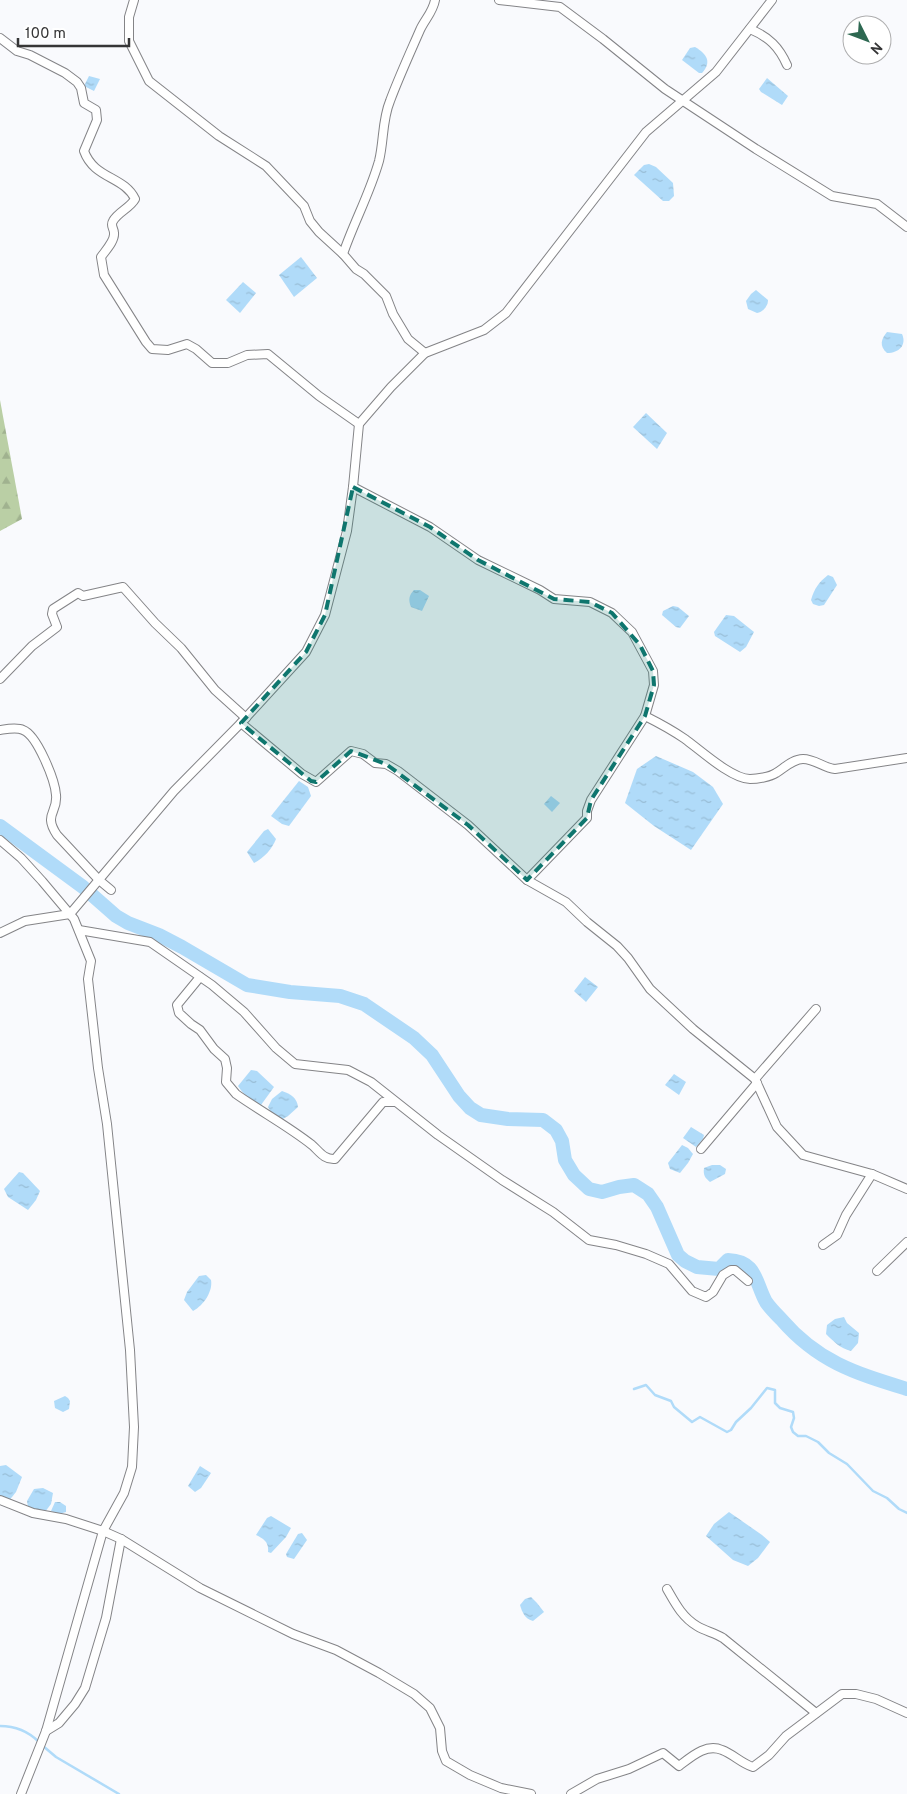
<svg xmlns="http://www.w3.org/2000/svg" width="907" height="1794" font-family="Overpass,sans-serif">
  <defs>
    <pattern id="forest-firs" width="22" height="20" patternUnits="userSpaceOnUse" patternTransform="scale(1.25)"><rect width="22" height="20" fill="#bacfa5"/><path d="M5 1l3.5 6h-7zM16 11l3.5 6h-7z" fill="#a0b28f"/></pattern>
    <pattern id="water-ripples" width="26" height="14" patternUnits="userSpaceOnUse" patternTransform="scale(1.25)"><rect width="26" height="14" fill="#b0dbf9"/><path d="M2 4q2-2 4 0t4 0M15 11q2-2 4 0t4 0" fill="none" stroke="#98bdd6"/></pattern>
  </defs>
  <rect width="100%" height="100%" fill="#f9fafd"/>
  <polygon fill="url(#forest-firs)" points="0,400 22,519 0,531"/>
  <g fill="url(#water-ripples)">
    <path d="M 695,47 C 707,54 712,62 702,73 L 699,73 L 682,60 L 690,48 Z"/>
    <polygon points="89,76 100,79 94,91 84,86"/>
    <polygon points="767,78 788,96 782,105 761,92 759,89"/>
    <polygon points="649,164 656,167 673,183 674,196 669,201 663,201 634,175 644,165"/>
    <polygon points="301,257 317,278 294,297 279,275"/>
    <polygon points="243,282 256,293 240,313 226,300"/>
    <path d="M 756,290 L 768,300 C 768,306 763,312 757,313 L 748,309 L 746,301 L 751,294 Z"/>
    <path d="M 887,332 L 902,334 C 907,345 899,353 887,353 C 879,346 881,339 887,332 Z"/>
    <polygon points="646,413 667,433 657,449 633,427"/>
    <path d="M 828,575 L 833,577 L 837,585 L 824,605 L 819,606 L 813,604 L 811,600 C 814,589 819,582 828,575 Z"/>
    <path d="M 414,590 L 420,590 L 429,596 L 422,611 L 411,607 C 408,600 409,595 414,590 Z"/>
    <polygon points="673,606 678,607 689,616 680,628 676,627 662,615 663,611"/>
    <polygon points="726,615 734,616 754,632 746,647 740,652 715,636 714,632"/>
    <polygon points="656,756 693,772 713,787 723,804 691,850 654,826 625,803 637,769"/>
    <polygon points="299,781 308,787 311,796 289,826 282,824 271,816"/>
    <polygon points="551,796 560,803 552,812 544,804"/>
    <path d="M 268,829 L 276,839 C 272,849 264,858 254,863 L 247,852 L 264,831 Z"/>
    <polygon points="585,977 598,987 586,1002 574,991"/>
    <path d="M 251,1070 L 257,1071 L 274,1087 L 261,1105 C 251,1101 244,1095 238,1086 Z"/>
    <polygon points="674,1074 686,1082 679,1095 665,1085"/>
    <path d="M 282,1091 C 291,1094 297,1098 298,1107 L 288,1116 L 281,1120 L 272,1114 L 268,1107 L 272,1099 Z"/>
    <polygon points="691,1127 704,1135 703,1139 696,1147 683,1138"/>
    <polygon points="682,1145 688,1148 693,1154 688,1163 680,1173 670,1169 668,1163"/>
    <path d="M 712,1165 L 720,1165 L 726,1169 L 725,1174 L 710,1182 C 705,1178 703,1175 704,1168 Z"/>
    <polygon points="19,1172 23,1173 40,1191 36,1200 28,1210 8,1197 4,1189"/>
    <path d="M 206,1275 L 211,1280 C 213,1291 204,1305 193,1311 L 184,1300 L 187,1292 L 199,1276 Z"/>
    <path d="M 844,1317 L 847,1323 L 859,1333 L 858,1343 L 851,1351 C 840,1348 834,1342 826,1334 L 827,1325 L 835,1319 Z"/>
    <polygon points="65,1396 68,1398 70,1401 69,1409 63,1412 55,1408 54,1401"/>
    <polygon points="6,1465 22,1477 16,1492 8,1502 0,1499 0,1466"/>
    <polygon points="200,1466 211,1473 201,1488 195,1492 188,1486"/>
    <polygon points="43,1488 53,1493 51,1504 45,1512 38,1511 28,1507 27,1501 34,1489"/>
    <polygon points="55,1502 60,1502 66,1506 66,1512 59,1514 51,1511"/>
    <polygon points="729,1512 762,1535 770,1542 758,1558 748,1566 733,1560 706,1536 714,1524"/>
    <path d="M 271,1516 L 291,1528 L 286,1537 L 271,1553 L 268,1552 C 269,1542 264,1539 256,1535 L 267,1518 Z"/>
    <polygon points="302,1533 307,1540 294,1559 287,1557 286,1554 298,1534"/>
    <path d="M 531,1597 L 537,1603 L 544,1612 L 533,1621 C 525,1619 522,1612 520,1605 L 525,1599 Z"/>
  </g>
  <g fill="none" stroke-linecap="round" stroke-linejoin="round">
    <g stroke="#b0dbf9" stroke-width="2.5">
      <polyline points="634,1389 646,1385 655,1395 671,1401 674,1407 692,1422 700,1417 727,1432 731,1430 736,1422 751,1408 767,1388 775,1390 775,1403 780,1408 793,1412 794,1418 791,1427 793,1432 798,1436 806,1436 818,1442 829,1453 847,1464 873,1491 887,1498 899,1509 907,1513"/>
      <path d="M 0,1726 C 15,1726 28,1731 39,1742"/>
      <polyline points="43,1746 56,1757 119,1794"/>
    </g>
    <path stroke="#b0dbf9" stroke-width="14" d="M 0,826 L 83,887 L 116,916 L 128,923 L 159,935 L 182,947 L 247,985 L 290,992 L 340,996 L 364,1004 L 414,1038 L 432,1055 L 459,1096 L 470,1108 L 481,1115 L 508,1119 L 543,1120 L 556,1130 L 562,1141 L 565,1160 L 574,1175 L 589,1189 L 602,1192 L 619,1187 L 634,1185 L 648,1194 L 657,1207 L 678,1255 L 685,1261 L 697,1267 L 719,1269 L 728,1260 C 757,1261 755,1282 766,1302 C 770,1308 776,1314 781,1319 C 818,1362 855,1373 907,1389"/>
    <g stroke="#848487" stroke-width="10">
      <g id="minor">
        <polyline points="134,0 129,17 129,41 149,81 219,136 266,166 304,206 310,221 319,232 343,254"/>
        <polyline points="499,0 560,7 603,39 665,89 756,149 832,196 877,204 907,227"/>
        <path d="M 750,29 C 769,37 779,47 787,65"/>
        <path d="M 0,38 L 17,51 L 30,55 L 65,73 L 77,82 L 81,88 L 84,103 L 96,110 L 97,120 L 84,151 C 94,179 124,176 135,199 C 130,208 118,212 113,221 C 110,226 114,228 114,233 C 115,241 105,251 101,257 L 104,275 L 146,342 L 152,349 L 168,350 L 187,344 L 196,349 L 212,363 L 228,363 L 247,355 L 268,354 L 319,396 L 359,424"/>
        <path d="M 425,353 L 408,339 L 393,314 L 386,296 L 364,274 L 356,269 L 343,254 C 354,222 370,193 379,161 C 384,141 382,120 390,101 C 399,77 410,53 420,30 C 425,19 433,12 435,0"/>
        <path d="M 353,487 L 430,527 L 478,560 L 540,590 L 554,599 L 590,602 L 612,613 L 632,632 L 653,671 L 654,685 L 645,716 C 659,723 672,730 685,739 C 700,750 732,779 750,779 C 757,779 770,777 776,773 C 784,768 793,759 803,759 C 815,759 824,768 835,769 L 907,758"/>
        <polyline points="0,679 32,646 57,627 52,614 53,609 78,593 83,596 123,587 155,623 181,648 215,690 246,718"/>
        <polyline points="645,716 591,800 587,811 587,818 527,880 566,902 587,922 617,946 628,958 650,989 693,1029 755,1079 777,1127 803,1155 872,1174 907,1189"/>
        <polyline points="241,723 302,774 316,782 351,751 363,754 375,763 386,764 398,771 468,825 527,880"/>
        <path d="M 0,730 C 7,729 17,727 23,730 C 37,735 55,780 56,795 C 58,813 43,814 57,835 L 99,880 L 111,890"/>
        <polyline points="0,840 21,858 42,881 74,919 91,961 88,979 98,1068 107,1124 130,1350 134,1427 132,1467 124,1493 103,1531 46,1731 21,1794"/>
        <polyline points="79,930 150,942 212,985 244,1012 276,1048 295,1064 348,1070 371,1082 438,1135 502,1180 553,1212 589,1240 616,1245 646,1254 669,1264 692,1291 706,1297 713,1292 723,1275 731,1270 735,1270 748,1281"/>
        <polyline points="0,933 25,921 70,914 174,791 241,723 306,652 325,615 347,531 353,487 359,424 391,387 425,353 484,330 506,313 646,132 716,72 772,0"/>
        <path d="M 200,977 L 177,1005 L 179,1013 L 191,1024 L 200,1030 L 214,1049 L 225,1059 L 227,1068 L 226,1082 L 236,1094 C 260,1111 288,1126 312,1145 C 319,1151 324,1160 335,1159 L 383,1102 L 394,1102"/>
        <polyline points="755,1079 816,1009"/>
        <polyline points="701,1149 757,1083"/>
        <polyline points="823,1245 837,1235 846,1215 872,1174"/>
        <polyline points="877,1271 907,1242"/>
        <polyline points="0,1500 33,1513 66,1519 103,1531 121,1539 200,1588 293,1634 336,1650 379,1673 414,1694 430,1708 440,1728 442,1751 446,1761 470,1775 501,1788 531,1794"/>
        <path d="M 667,1589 C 675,1603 682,1617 697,1626 C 705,1631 715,1633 723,1638 L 816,1713"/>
        <polyline points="46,1731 59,1723 75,1704 85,1688 106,1618 121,1539"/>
        <path d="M 571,1794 L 597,1779 L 629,1769 L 663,1753 L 679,1766 C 691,1757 706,1743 722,1750 C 733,1754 741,1763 753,1767 L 769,1755 L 786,1736 L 842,1694 L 856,1694 L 876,1699 L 907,1713"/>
      </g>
    </g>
    <use href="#minor" stroke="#fff" stroke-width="8"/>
  </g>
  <path fill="#0f766e" fill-opacity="0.2" stroke="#0f766e" stroke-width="4" stroke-dasharray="10 6" stroke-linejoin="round" d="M 353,487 L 430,527 L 478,560 L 554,599 L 590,602 L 612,613 L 640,645 L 653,671 L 654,685 L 645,716 L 591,800 L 587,818 L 527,880 L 468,825 L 386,764 L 351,751 L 316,782 L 311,781 L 241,723 L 306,652 L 325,615 Z"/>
  <g transform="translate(867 40) rotate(132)"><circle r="24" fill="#ffffff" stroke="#aeaeaf"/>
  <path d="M0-4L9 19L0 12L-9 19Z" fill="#2d6851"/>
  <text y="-8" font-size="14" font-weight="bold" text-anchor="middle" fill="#353536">N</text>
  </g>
  <path d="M18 38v8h111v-8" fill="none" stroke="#353536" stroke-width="2.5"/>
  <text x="25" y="38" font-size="15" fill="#353536" stroke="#ffffff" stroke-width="4" paint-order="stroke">100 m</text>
</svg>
